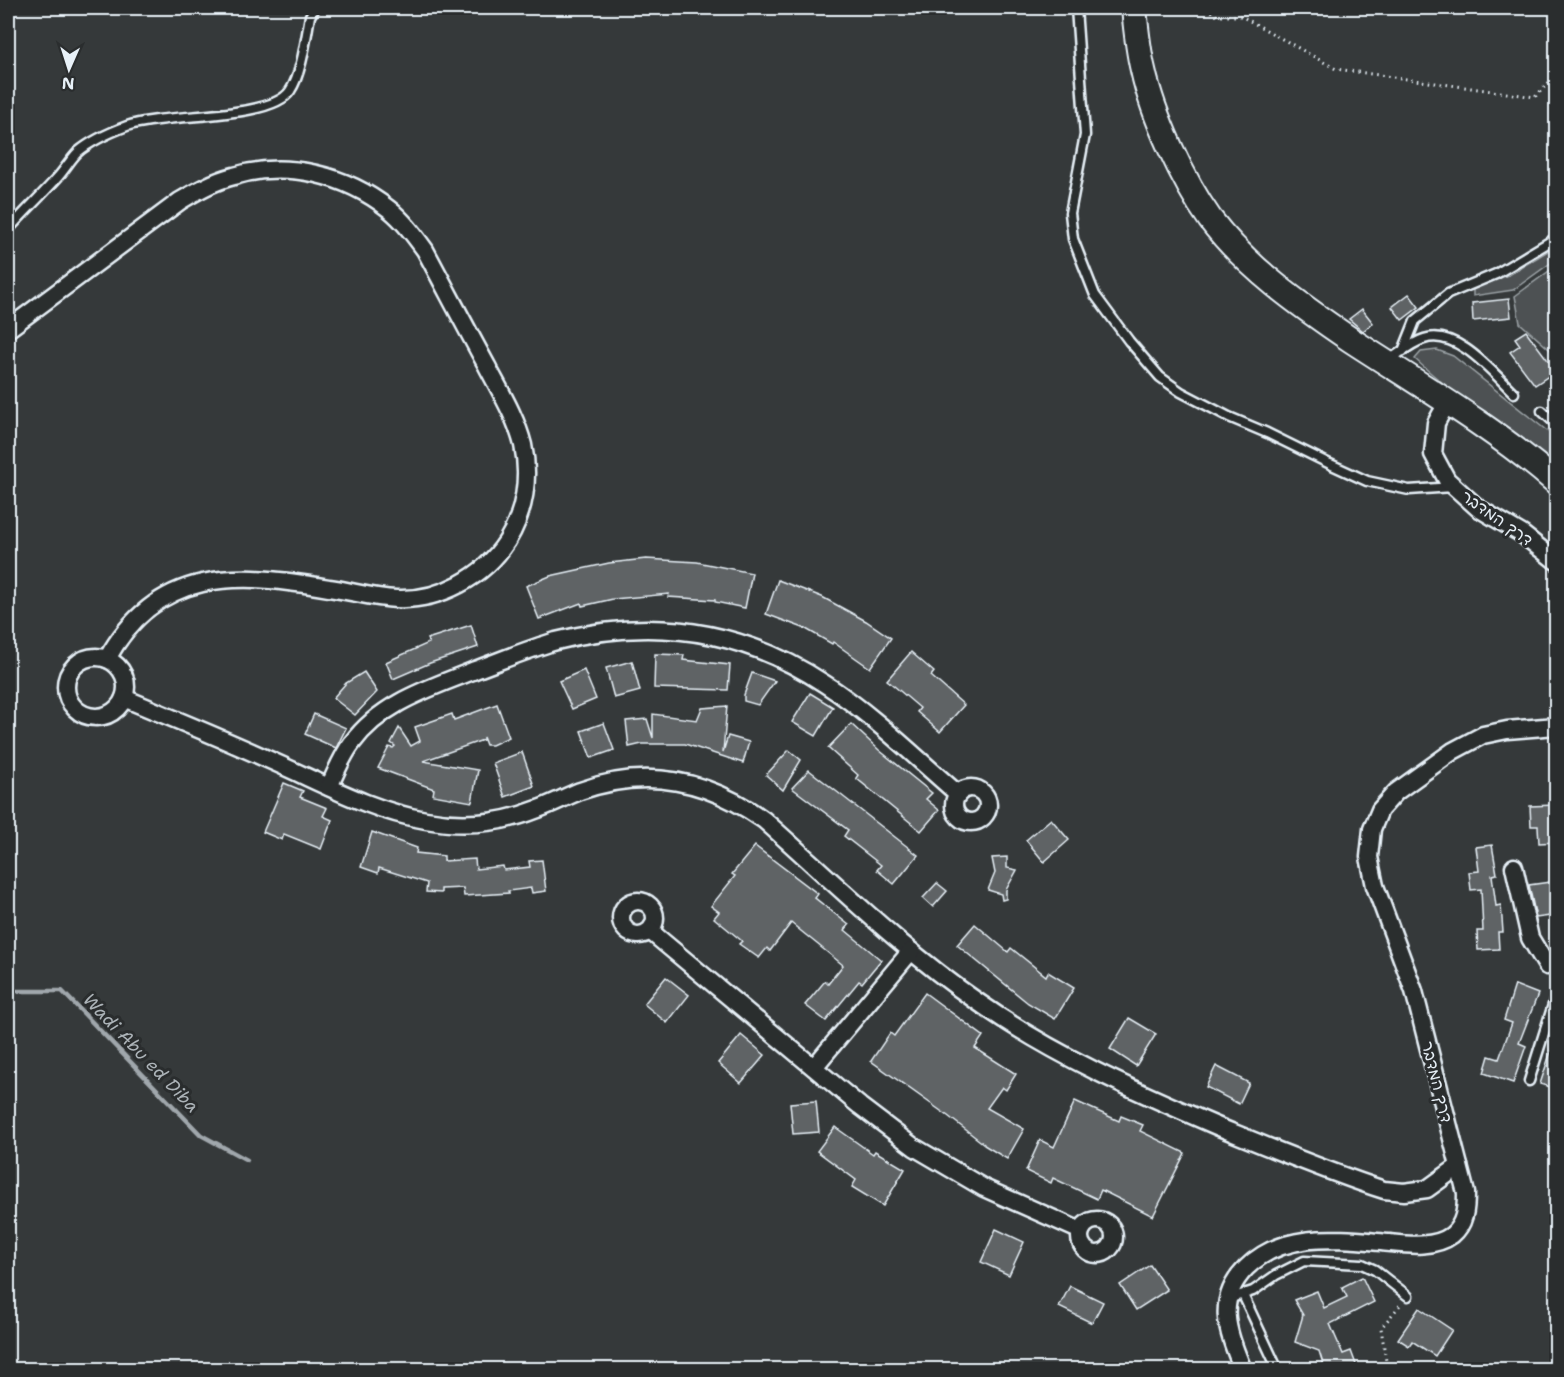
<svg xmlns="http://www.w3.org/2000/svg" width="1564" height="1377" font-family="'Shantell Sans','Playpen Sans Hebrew',sans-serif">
  <rect width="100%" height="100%" fill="#35393a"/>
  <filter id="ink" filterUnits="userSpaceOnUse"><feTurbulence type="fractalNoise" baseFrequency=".0167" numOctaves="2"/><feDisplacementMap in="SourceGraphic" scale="12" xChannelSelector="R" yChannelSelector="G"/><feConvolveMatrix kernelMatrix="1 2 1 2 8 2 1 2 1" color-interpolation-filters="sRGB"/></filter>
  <g filter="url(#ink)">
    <g fill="#4d5152" stroke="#9aa1a5" stroke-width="1.5">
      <polygon points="1556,246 1556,259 1513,290 1473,296 1473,287 1509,275"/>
      <polygon points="1556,266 1556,355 1520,323 1515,296"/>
      <path d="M 1437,350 L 1453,356 L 1556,438 L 1556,467 C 1510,430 1458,399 1415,359 L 1421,352 Z"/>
    </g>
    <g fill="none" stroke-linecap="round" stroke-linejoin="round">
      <polyline stroke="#a0a7ac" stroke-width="4.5" points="8,991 62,991 201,1135 247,1160"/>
    </g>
    <g fill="#5f6365" stroke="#e8f1f8" stroke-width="1.5">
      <polygon points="1409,294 1419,307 1402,320 1392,307"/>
      <polygon points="1509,299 1511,317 1473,321 1472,303"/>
      <polygon points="1362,309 1373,323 1363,331 1349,319"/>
      <polygon points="1526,331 1556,371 1535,385 1510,352 1520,345 1515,338"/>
      <polygon points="646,559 697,562 752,573 745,608 715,602 715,600 668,597 669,594 613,599 582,606 581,603 539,619 526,586 550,576 609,563"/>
      <polygon points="778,580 822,597 866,621 891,638 870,668 833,642 832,644 806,629 766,614"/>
      <polygon points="471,625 478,647 430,663 393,679 386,662 429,643 427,639"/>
      <polygon points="911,652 934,672 931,676 964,705 940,732 917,712 920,708 887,680"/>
      <polygon points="655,654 684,655 683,660 730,665 728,690 654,688"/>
      <polygon points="632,661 640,691 614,698 606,668"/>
      <polygon points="584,670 596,699 572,709 559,681"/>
      <polygon points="364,672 377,692 355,715 333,698 346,683"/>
      <polygon points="752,673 775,681 758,705 744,701 744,695"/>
      <polygon points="810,693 833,707 816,736 792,722"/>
      <polygon points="497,704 509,737 492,745 486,745 483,737 483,740 423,761 478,770 472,802 433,795 434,789 378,768 389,747 393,748 395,746 391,743 399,728 411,746 420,741 415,727 452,714 454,720"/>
      <polygon points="727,706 723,752 728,736 749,742 743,763 685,744 642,744 629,747 626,721 647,719 653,738 653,714 697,720 702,708"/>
      <polygon points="314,714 346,728 336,748 305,734"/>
      <polygon points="604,723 614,750 591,758 581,731"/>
      <polygon points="851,724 879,750 932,793 926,799 939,810 921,831 856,778 858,775 828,748"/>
      <polygon points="789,750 801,760 783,790 766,775"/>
      <polygon points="522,752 534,786 505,797 493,763"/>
      <polygon points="809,770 918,855 894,884 877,870 881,865 844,836 848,830 792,788"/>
      <polygon points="284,783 303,791 300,797 327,808 323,816 332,820 321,849 284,834 282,840 263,832"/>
      <polygon points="1556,805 1557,842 1539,843 1538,826 1531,826 1530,806"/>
      <polygon points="1051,819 1069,840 1044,862 1026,840"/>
      <polygon points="372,832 417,848 416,853 444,856 444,861 475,859 476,869 503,866 504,870 530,867 529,861 542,860 546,891 532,893 531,888 508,891 509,893 464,896 463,888 441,889 441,893 426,892 427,883 379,868 378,873 361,867"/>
      <polygon points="1492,845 1497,874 1492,875 1496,906 1501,905 1503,932 1498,932 1499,949 1478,950 1477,931 1483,931 1481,889 1471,890 1469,872 1479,871 1476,847"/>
      <polygon points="755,846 818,894 815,898 849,925 845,930 881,960 862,983 859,981 826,1021 805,1005 825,981 828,984 843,965 791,923 770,951 767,948 759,958 739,944 742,941 714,918 719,912 711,906 735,876 732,874"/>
      <polygon points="1007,857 1007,868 1017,870 1006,890 1006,899 1002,900 1001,894 988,890 995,873 992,858"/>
      <polygon points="1557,881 1557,915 1536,918 1529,885"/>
      <polygon points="937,883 947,891 933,907 923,898"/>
      <polygon points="975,924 1008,952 1011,948 1046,976 1048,972 1074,988 1055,1019 1028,1003 957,945"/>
      <polygon points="666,977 689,995 667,1023 644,1004"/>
      <polygon points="1515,985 1538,994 1519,1043 1526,1046 1513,1083 1484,1073 1489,1056 1499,1059 1512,1023 1504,1020"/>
      <polygon points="925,993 983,1036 975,1048 1016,1074 1006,1090 1002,1087 987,1108 1024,1129 1007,1159 984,1145 984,1144 948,1116 871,1061 890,1033 894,1036"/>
      <polygon points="1129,1018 1156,1034 1136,1066 1110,1049"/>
      <polygon points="741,1035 765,1055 741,1083 718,1063"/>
      <polygon points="1554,1042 1557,1043 1557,1089 1540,1084"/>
      <polygon points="1216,1066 1249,1083 1239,1104 1206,1087"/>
      <polygon points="816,1101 819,1132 793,1134 790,1103"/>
      <polygon points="1075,1101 1119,1121 1121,1116 1143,1125 1140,1131 1185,1153 1153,1216 1101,1190 1097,1199 1053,1178 1051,1183 1026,1171 1040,1140 1054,1147"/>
      <polygon points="835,1127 873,1154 875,1151 905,1169 883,1206 852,1187 856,1180 817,1151"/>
      <polygon points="996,1229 1024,1242 1009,1275 981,1262"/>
      <polygon points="1150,1265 1167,1290 1136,1310 1120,1285"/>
      <polygon points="1362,1277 1374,1302 1330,1324 1343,1354 1351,1351 1358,1370 1325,1370 1319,1351 1295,1342 1303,1315 1294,1300 1317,1291 1324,1308 1347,1297 1342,1287"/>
      <polygon points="1070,1286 1103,1302 1092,1323 1059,1307"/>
      <polygon points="1419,1308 1452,1330 1435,1356 1412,1341 1409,1346 1398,1339"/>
    </g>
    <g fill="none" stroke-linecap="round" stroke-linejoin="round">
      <g stroke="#e8f1f8" stroke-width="13">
        <g id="lane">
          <polyline points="1076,8 1085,135 1070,213 1073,239 1095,295 1129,341 1160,377 1181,392 1229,417 1267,433 1330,464 1367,481 1409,490 1453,487"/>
          <path d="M 8,230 C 24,212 42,195 58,177 C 65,169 71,159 78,152 C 91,141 111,132 127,126 C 163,113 271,120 290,91 C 302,73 306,37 310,16 L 315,8"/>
          <polyline points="1403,351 1415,321 1448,294 1496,274 1556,238"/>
          <path d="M 1388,361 C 1400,353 1411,343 1424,339 C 1457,328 1493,373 1514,393"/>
          <polyline points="1542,411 1556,424"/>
          <polyline points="1529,1081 1556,995"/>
          <polyline points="1243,1295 1278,1370"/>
          <polyline points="1228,1299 1253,1291 1276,1275 1304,1261 1362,1264 1375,1270 1408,1296"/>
        </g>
      </g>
      <g stroke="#e8f1f8" stroke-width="21">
        <g id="street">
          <path d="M 8,329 L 180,201 C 197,191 214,181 234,176 C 287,160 346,175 389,209 C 403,220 414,235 425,250 C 446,289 466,328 487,366 C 500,391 516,417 523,445 C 530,477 525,512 507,541 C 484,577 440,601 396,599 C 373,598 351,591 329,588 C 238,572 157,567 107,659"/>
          <polyline points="1447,403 1436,423 1433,454 1447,480 1478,508 1522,534 1556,561"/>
          <circle cx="96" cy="687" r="30"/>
          <path d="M 124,698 C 174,719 224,739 274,762 C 324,784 372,811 426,820 C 464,827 503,823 538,809 C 552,804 565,797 580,791 C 646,767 708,780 764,820 C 834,882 901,949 978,1002 C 1053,1055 1135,1091 1219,1127 C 1273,1149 1328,1172 1384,1190 L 1404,1192 L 1427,1189 L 1459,1166"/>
          <path d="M 329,787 C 336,772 342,756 352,743 C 382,702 431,688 475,670 C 502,660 529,649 556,641 C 653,616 742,629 825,684 C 873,715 915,757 958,794"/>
          <circle cx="971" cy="805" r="17"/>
          <polyline points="1514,867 1530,938 1547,966 1556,963"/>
          <circle cx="638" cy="918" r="17"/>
          <polyline points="650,931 860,1106 914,1147 984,1188 1081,1231"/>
          <polyline points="814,1067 911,951"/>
          <circle cx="1097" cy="1237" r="17"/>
          <path d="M 1243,1370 C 1228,1332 1214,1301 1246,1268 C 1284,1230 1341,1239 1390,1243 C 1409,1245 1435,1248 1452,1235 C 1465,1224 1466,1209 1466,1193 L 1414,991 L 1375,886 L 1369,857 L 1372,829 L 1380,810 L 1396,792 L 1453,751 L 1483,735 L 1507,730 L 1556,726"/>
        </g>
      </g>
      <g stroke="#e8f1f8" stroke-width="28">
        <path id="secondary" d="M 1134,8 C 1136,29 1138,50 1143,70 C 1153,116 1183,181 1210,219 C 1247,268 1301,306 1351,340 C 1420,385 1494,428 1556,482"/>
      </g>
      <g stroke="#e8f1f8" stroke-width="3" stroke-dasharray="1.5 4.5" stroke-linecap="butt">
        <polyline points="1206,8 1217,16 1241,16 1336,69 1535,97 1556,75"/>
        <polyline points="1392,1370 1386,1361 1381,1328 1401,1304"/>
      </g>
      <use href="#lane" stroke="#2a2d2e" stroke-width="8"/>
      <use href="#street" stroke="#2a2d2e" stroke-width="16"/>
      <use href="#secondary" stroke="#2a2d2e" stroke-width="24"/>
    </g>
  </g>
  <g text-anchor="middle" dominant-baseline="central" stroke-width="6" stroke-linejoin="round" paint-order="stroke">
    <g font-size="16" fill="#e8f1f8" stroke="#2a2d2e">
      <text transform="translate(1497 518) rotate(35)">דרך המדבר</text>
      <text transform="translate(1437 1082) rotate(76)">דרך המדבר</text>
    </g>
    <g font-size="18" font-style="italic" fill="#acb3b8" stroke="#2a2d2e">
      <text transform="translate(141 1053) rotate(46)">Wadi Abu ed Diba</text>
    </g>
  </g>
  <rect width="1564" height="1377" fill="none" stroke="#2a2d2e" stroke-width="30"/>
  <rect x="15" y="15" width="1534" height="1347" fill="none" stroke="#e8f1f8" stroke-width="2" filter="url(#ink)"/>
  <g transform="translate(69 69) rotate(183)" stroke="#2a2d2e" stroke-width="4.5" paint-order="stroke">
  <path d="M0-4.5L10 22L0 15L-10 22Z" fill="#e8f1f8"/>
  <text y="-9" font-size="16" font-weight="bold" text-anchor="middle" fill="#e8f1f8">N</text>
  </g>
</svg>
